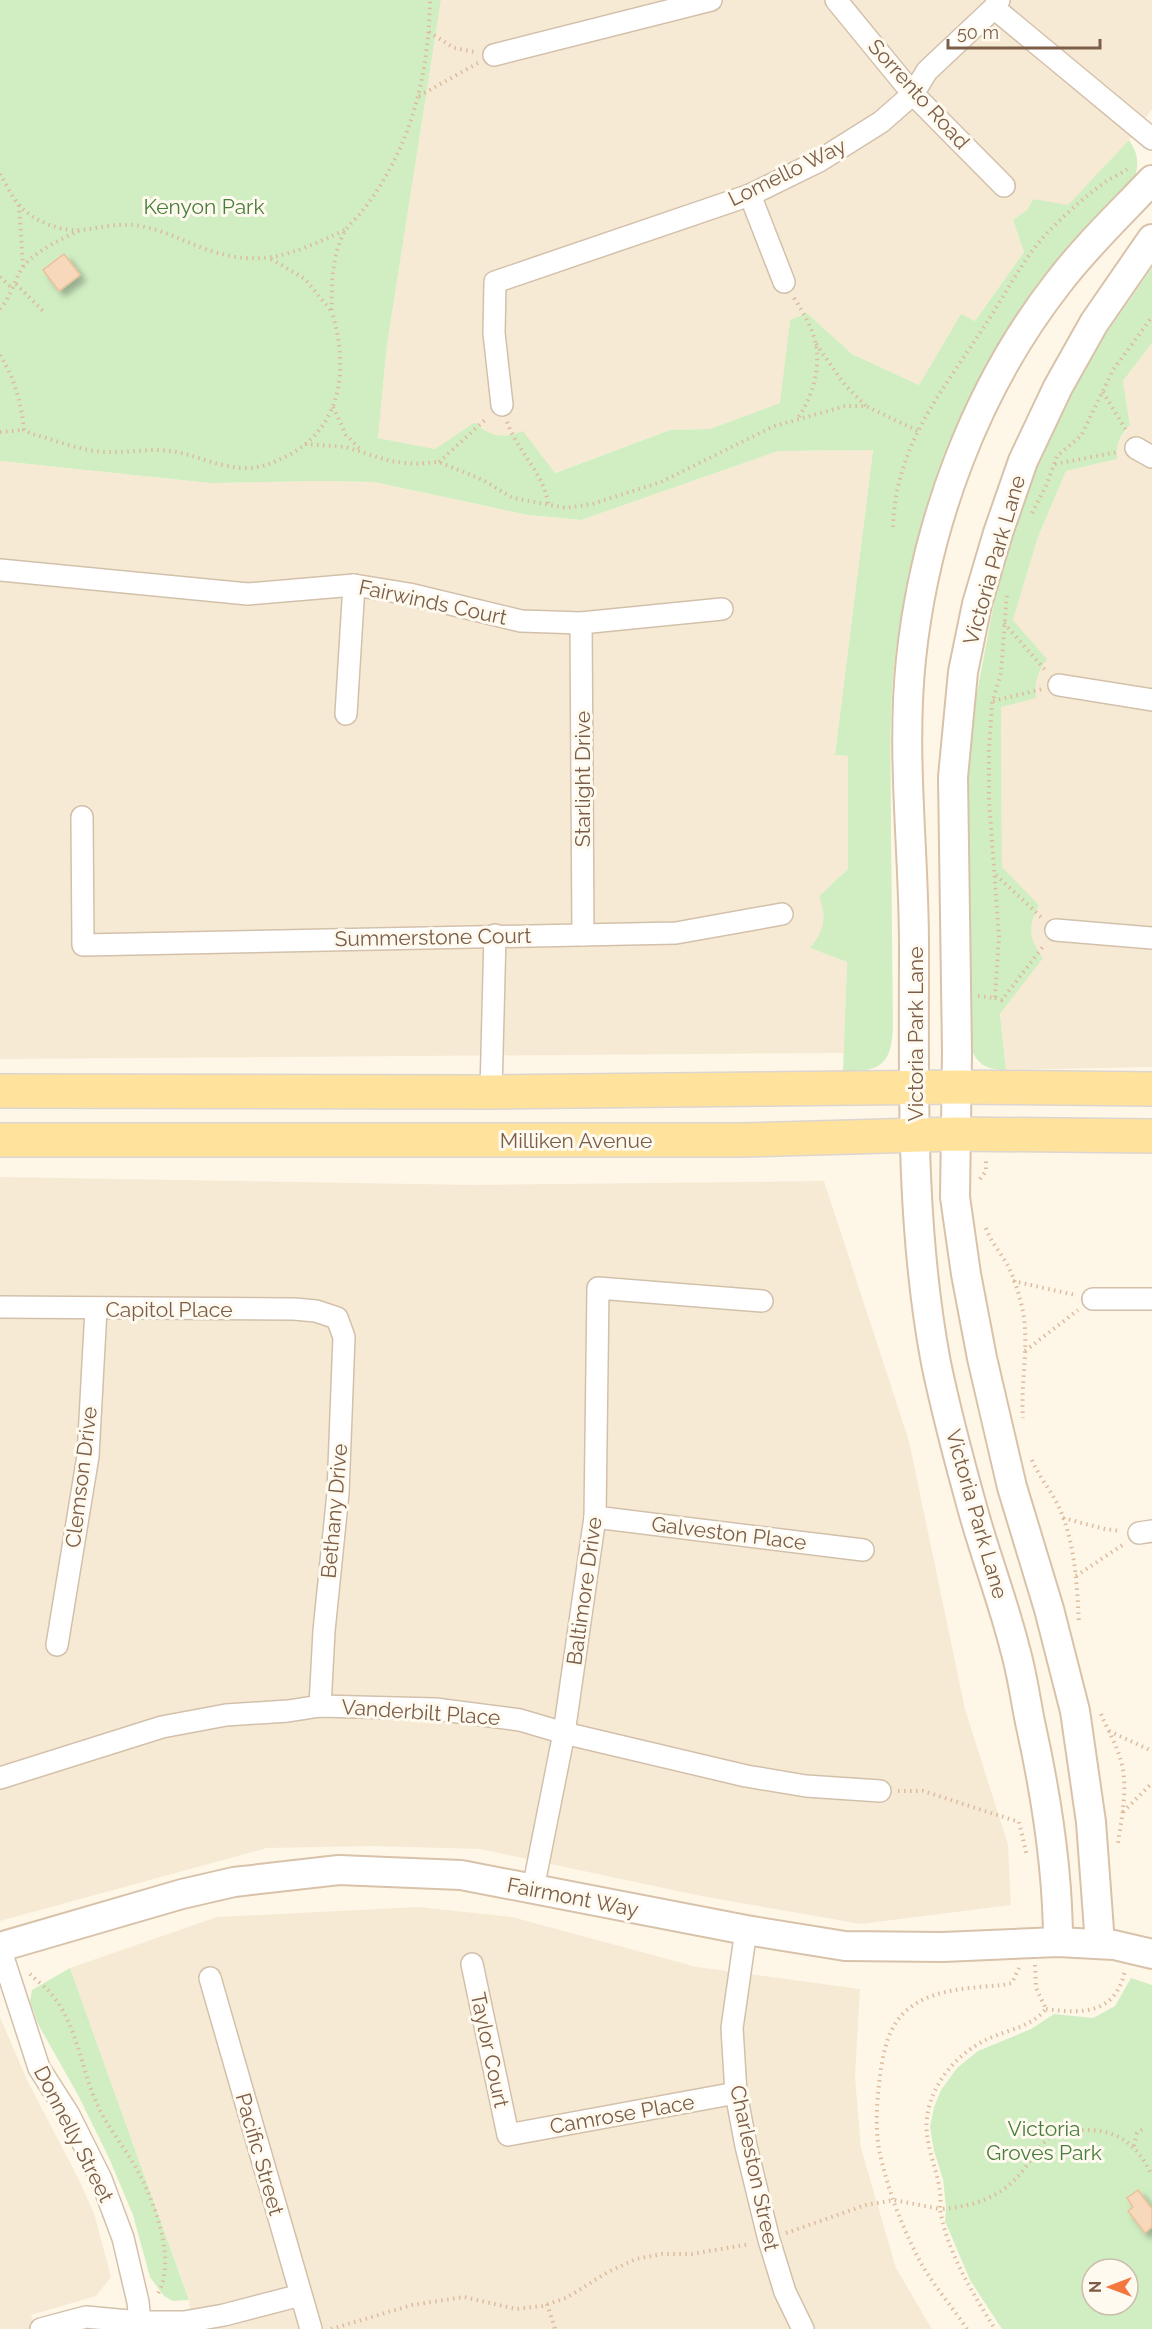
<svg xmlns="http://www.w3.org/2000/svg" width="1152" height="2329" font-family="Raleway,sans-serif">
  <defs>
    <filter id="shadow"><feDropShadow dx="5.5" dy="5.5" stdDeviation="3" flood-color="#0004"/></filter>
  </defs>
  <rect width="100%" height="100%" fill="#fef7e7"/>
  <g fill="#f7ead4">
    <polygon points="441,0 1152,0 1152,109 1129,140 1068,206 1033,199 1027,210 1013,220 1024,252 975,321 961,315 919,385 852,354 807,313 790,320 781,403 710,429 670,430 554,473 511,436 501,436 488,433 475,422 435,449 378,438 387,345"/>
    <polygon points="1152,343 1152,1067 1006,1070 1000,1014 1042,958 1035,948 1031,935 1031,920 1039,905 1002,868 1001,707 1035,685 1038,672 1046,659 1013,620 1038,537 1066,471 1117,459 1116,447 1120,437 1130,425 1123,381"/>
    <polygon points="873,450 835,755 848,756 848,869 819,896 823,908 823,928 820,936 810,948 847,962 844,1053 0,1059 0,461 210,483 322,481 374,482 528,515 581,520 778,451"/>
    <polygon points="0,1177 475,1185 824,1181 909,1441 965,1709 1008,1845 1011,1905 861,1924 701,1896 480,1849 372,1846 267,1848 0,1921"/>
    <polygon points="418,1907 512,1917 697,1967 860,1989 855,2077 861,2148 896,2268 932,2329 192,2329 189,2299 70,1968 217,1917"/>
    <polygon points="0,2017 27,2080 77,2176 94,2213 111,2277 96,2296 31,2315 36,2329 0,2329"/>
  </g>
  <g fill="#d1eec3" fill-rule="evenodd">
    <path d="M 0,0 L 441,0 L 387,345 L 378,438 L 435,449 L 475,422 C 489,437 504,439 523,431 L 555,473 L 670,430 L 710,429 L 780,403 L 790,320 L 807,313 L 852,354 L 919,385 L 961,314 L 975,321 L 1024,252 L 1013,220 L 1027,210 L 1033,199 L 1068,205 L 1129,140 C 1139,155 1139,164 1134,181 C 1092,227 1046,271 1012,323 C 947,423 904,559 893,677 C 889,729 891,780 891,832 C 892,896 892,961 893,1025 C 892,1063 882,1072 843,1072 L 847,962 L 810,948 C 824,931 827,918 819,896 L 848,869 L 848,756 L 835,755 L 873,450 L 778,451 L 581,520 L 528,515 L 374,482 L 322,481 L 210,483 L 0,461 Z"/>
    <path d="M 1152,268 L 1152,343 L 1123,381 L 1130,425 C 1119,436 1116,444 1117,459 L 1066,471 L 1038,537 L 1013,620 L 1047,659 C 1038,672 1034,682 1036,698 L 1001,707 L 1002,867 L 1039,905 C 1028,926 1028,938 1043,958 L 1000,1014 L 1006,1070 C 986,1070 976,1064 970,1045 L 968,768 L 975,703 L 999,576 L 1014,524 L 1047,441 L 1069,396 L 1093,352 Z"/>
    <polygon points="70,1968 189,2300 173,2301 164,2296 150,2277 133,2215 109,2158 78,2095 38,2024 30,2001 32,1990"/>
    <path d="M 1131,1978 L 1152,1985 L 1152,2329 L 1002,2329 L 970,2280 L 945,2221 L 946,2207 L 943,2179 L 934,2151 L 930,2127 L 934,2107 L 941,2090 L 957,2068 L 978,2051 L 1031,2029 L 1054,2014 L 1093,2018 L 1115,2006 ZM 1092,2269 L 1128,2269 L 1128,2305 L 1092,2305 Z"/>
  </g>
  <g fill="#f7d8bb" stroke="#ebc09a" stroke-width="1.5" filter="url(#shadow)">
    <polygon points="64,254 80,275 59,291 43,270"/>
    <polygon points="1138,2190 1152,2209 1152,2227 1145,2233 1128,2211 1133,2207 1127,2198"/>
  </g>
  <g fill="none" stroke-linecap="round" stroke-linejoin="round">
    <g stroke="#d3c0ab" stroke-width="24">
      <g id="street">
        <polyline points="836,0 913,94 1004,186"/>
        <polyline points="994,8 1152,139"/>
        <polyline points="494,55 711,0"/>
        <polyline points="750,195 784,282"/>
        <polyline points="502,405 494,333 495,282 750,195 819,161 881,122 913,94 927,71 994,8 999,0"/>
        <polyline points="1136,448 1152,457"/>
        <polyline points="0,570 248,594 354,585 409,594 521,621 581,623 722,609"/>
        <polyline points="581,623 583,935"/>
        <polyline points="1059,685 1152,700"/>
        <polyline points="346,714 354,585"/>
        <polyline points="82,817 83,945 676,933 782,914"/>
        <polyline points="1056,930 1152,938"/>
        <polyline points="491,1092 495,935"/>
        <polyline points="1093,1299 1152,1299"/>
        <polyline points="0,1307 294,1309 316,1311 337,1318 344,1337 338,1493 324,1631 320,1706"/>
        <polyline points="595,1517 863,1550"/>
        <polyline points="1139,1533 1152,1531"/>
        <polyline points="57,1645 88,1456 96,1309"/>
        <polyline points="0,1778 162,1727 226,1715 288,1711 320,1706 435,1709 520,1720 564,1733 746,1776 806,1786 880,1791"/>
        <polyline points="533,1889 564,1733 595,1517 598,1288 762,1301"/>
        <polyline points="746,1930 732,2028 736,2093 746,2146 769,2240 785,2292 803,2329"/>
        <polyline points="0,1948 39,2068 69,2115 101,2179 123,2238 138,2302 140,2322"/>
        <polyline points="472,1964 508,2135 736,2093"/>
        <polyline points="210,1978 311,2329"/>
        <polyline points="41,2329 86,2317 140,2322 184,2322 224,2315 301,2295"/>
      </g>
    </g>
    <g stroke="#d8c2aa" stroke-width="32">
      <g id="secondary">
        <path d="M 1058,1942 C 1058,1868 1046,1794 1030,1722 C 1025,1697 1022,1673 1015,1649 C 1003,1601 985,1555 972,1507 C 959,1460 946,1411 936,1363 C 910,1225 914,1085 914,946 C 914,851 901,754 911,659 C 925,526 975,389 1058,283 C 1086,246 1120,214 1152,180"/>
        <polyline points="1100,1944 1091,1822 1075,1711 1049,1609 1012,1487 982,1358 966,1274 955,1197 957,1053 953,777 963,672 977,604 998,533 1023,461 1058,387 1094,323 1152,239"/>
        <polyline points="0,1947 182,1894 234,1882 339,1870 461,1875 746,1930 845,1946 943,1947 1058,1942 1114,1945 1152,1954"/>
      </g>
    </g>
    <g stroke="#ddd5cf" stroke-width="36">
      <g id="primary">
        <polyline points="0,1091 491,1092 957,1087 1152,1089"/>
        <polyline points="0,1140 742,1140 956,1134 1152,1136"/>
      </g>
    </g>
    <g stroke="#ddbb9e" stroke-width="4" stroke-dasharray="1.5 4.5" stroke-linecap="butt">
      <polyline points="429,32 454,48 475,52"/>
      <polyline points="419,96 478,63"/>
      <path d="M 0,174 C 6,184 12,197 19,205 C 33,221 61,232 81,230 C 102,228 120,222 140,226 C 164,230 183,241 205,249 C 262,269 293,254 345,230"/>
      <polyline points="19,205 23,266"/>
      <path d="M 271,259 L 305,279 L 332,312 C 331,286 332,254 345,231 C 350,223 358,217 363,210 C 372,199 381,185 388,172 C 418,119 429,59 430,0"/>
      <polyline points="0,277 13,289"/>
      <polyline points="16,284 45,313"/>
      <path d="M 794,298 C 803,312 811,325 815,341 C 822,366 812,399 797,419"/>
      <path d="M 0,309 C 11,297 14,280 23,267 C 36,250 61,240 80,230"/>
      <polyline points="816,344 845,385 866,406"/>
      <path d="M 0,355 C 15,379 21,402 24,430 L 32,434 C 56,440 83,452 107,452 C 129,453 150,448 171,451 C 197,455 219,468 246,468 C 262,468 275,462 289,455 C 344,425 348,366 332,312"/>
      <polyline points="1103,392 1127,432"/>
      <polyline points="333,407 346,435 361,450"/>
      <path d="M 507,422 C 517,451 546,476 548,505"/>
      <polyline points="0,432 24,430"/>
      <polyline points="305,444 346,447 390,461 414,464 439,462 483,480 513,498 566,508 592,504 661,482 774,426 846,406 866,406 918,431"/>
      <polyline points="439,462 487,418"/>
      <polyline points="1055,464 1118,452"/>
      <polyline points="1032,513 1046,486 1057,456 1081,436 1113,370 1152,317"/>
      <path d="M 893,527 C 896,442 944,390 987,322 C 1007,292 1023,258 1049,231 C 1066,214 1084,197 1104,183 C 1111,177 1120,175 1127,169"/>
      <polyline points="1004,623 1046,671"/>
      <polyline points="993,701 1042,689"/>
      <polyline points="996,875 1041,917"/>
      <polyline points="978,996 995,998 999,936 989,801 989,750 992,703 1001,673 1007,593"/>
      <polyline points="995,998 1002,1000 1045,944"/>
      <polyline points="980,1179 986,1171 986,1159"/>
      <path d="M 986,1228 C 991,1243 1002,1254 1009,1268 C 1014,1278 1018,1291 1021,1303 C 1031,1340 1020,1380 1023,1418"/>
      <polyline points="1013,1281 1075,1295"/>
      <polyline points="1025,1351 1078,1310"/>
      <path d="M 1032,1460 C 1039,1477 1050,1489 1058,1505 C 1075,1541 1077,1584 1079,1623"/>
      <polyline points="1063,1518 1105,1529 1120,1531"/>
      <polyline points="1076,1576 1124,1544"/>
      <path d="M 1101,1714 C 1107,1729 1116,1743 1120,1758 C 1129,1785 1122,1815 1118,1843"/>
      <polyline points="1109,1731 1152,1751"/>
      <polyline points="898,1791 923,1791 1019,1822 1027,1856"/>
      <polyline points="1123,1812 1152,1783"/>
      <path d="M 1035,1965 L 1036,1988 L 1046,2009 C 1031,2027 1010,2029 990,2038 C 958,2052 931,2083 927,2118 C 923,2149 944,2178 940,2209 C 972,2207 1000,2198 1021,2173 C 1032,2160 1039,2144 1054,2134 C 1061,2130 1072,2130 1081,2130 C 1117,2129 1137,2143 1152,2176"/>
      <path d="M 30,1974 C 37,1981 47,1988 53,1996 C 77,2026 81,2067 96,2102 C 107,2128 128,2151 141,2177 C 156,2207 177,2264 157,2295"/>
      <path d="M 1046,2009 C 1083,2014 1116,2014 1125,1970"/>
      <polyline points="1134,2146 1137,2133 1143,2129"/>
      <path d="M 786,2233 L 866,2205 L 894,2200 L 940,2209 C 947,2252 972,2292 995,2329"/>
      <polyline points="547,2304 555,2329"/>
      <polyline points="331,2329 412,2305 464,2297 516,2309 542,2306 566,2298 608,2272 636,2259 662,2254 692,2254 750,2244"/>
      <path d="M 967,2329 C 953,2308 935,2287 922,2265 C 903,2230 887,2189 879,2149 C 875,2126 877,2100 880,2076 C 883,2053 888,2026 907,2010 C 933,1988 972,1988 1003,1985 L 1012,1983 L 1019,1968"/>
    </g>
    <use href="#street" stroke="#fff" stroke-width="21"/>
    <use href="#secondary" stroke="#fff" stroke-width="28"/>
    <use href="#primary" stroke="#ffe39d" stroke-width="33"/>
  </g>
  <g text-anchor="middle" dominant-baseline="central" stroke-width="6" stroke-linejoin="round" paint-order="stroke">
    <g font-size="21" fill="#7c5e48" stroke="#fffaef">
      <text transform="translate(919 94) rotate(48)">Sorrento Road</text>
      <text transform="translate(787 172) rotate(-26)">Lomello Way</text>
      <text transform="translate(994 560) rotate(-74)">Victoria Park Lane</text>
      <text transform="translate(433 602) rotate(12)">Fairwinds Court</text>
      <text transform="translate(582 779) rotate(-90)">Starlight Drive</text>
      <text transform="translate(433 937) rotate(-1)">Summerstone Court</text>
      <text transform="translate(915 1034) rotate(-90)">Victoria Park Lane</text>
      <text x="576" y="1140">Milliken Avenue</text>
      <text x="169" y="1309">Capitol Place</text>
      <text transform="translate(81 1477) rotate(-83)">Clemson Drive</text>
      <text transform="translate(334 1511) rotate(-85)">Bethany Drive</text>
      <text transform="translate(977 1514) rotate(74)">Victoria Park Lane</text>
      <text transform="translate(729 1533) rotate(7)">Galveston Place</text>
      <text transform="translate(584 1591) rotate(-82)">Baltimore Drive</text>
      <text transform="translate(421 1712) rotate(4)">Vanderbilt Place</text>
      <text transform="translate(573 1897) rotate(11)">Fairmont Way</text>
      <text transform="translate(490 2050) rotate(78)">Taylor Court</text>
      <text transform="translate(622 2114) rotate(-10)">Camrose Place</text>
      <text transform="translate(74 2134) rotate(63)">Donnelly Street</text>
      <text transform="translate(260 2154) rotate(74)">Pacific Street</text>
      <text transform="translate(755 2168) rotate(78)">Charleston Street</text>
    </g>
    <g font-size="21" fill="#497d3c" stroke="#fffaef">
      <text x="204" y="206">Kenyon Park</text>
      <text x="1044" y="2128">Victoria<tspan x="1044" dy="24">Groves Park</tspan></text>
    </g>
  </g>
  <g transform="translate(1110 2287) rotate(270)"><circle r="28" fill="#fffaef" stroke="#cbbcac" stroke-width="1.5"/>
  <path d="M0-4.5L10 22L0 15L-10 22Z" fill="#f47740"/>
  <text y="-9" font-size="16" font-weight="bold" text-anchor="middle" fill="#7c5e48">N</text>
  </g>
  <path d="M948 39v9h152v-9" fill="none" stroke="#7c5e48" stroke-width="3"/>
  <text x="957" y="39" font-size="18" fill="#7c5e48" stroke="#fffaef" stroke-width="4.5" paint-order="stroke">50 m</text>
</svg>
